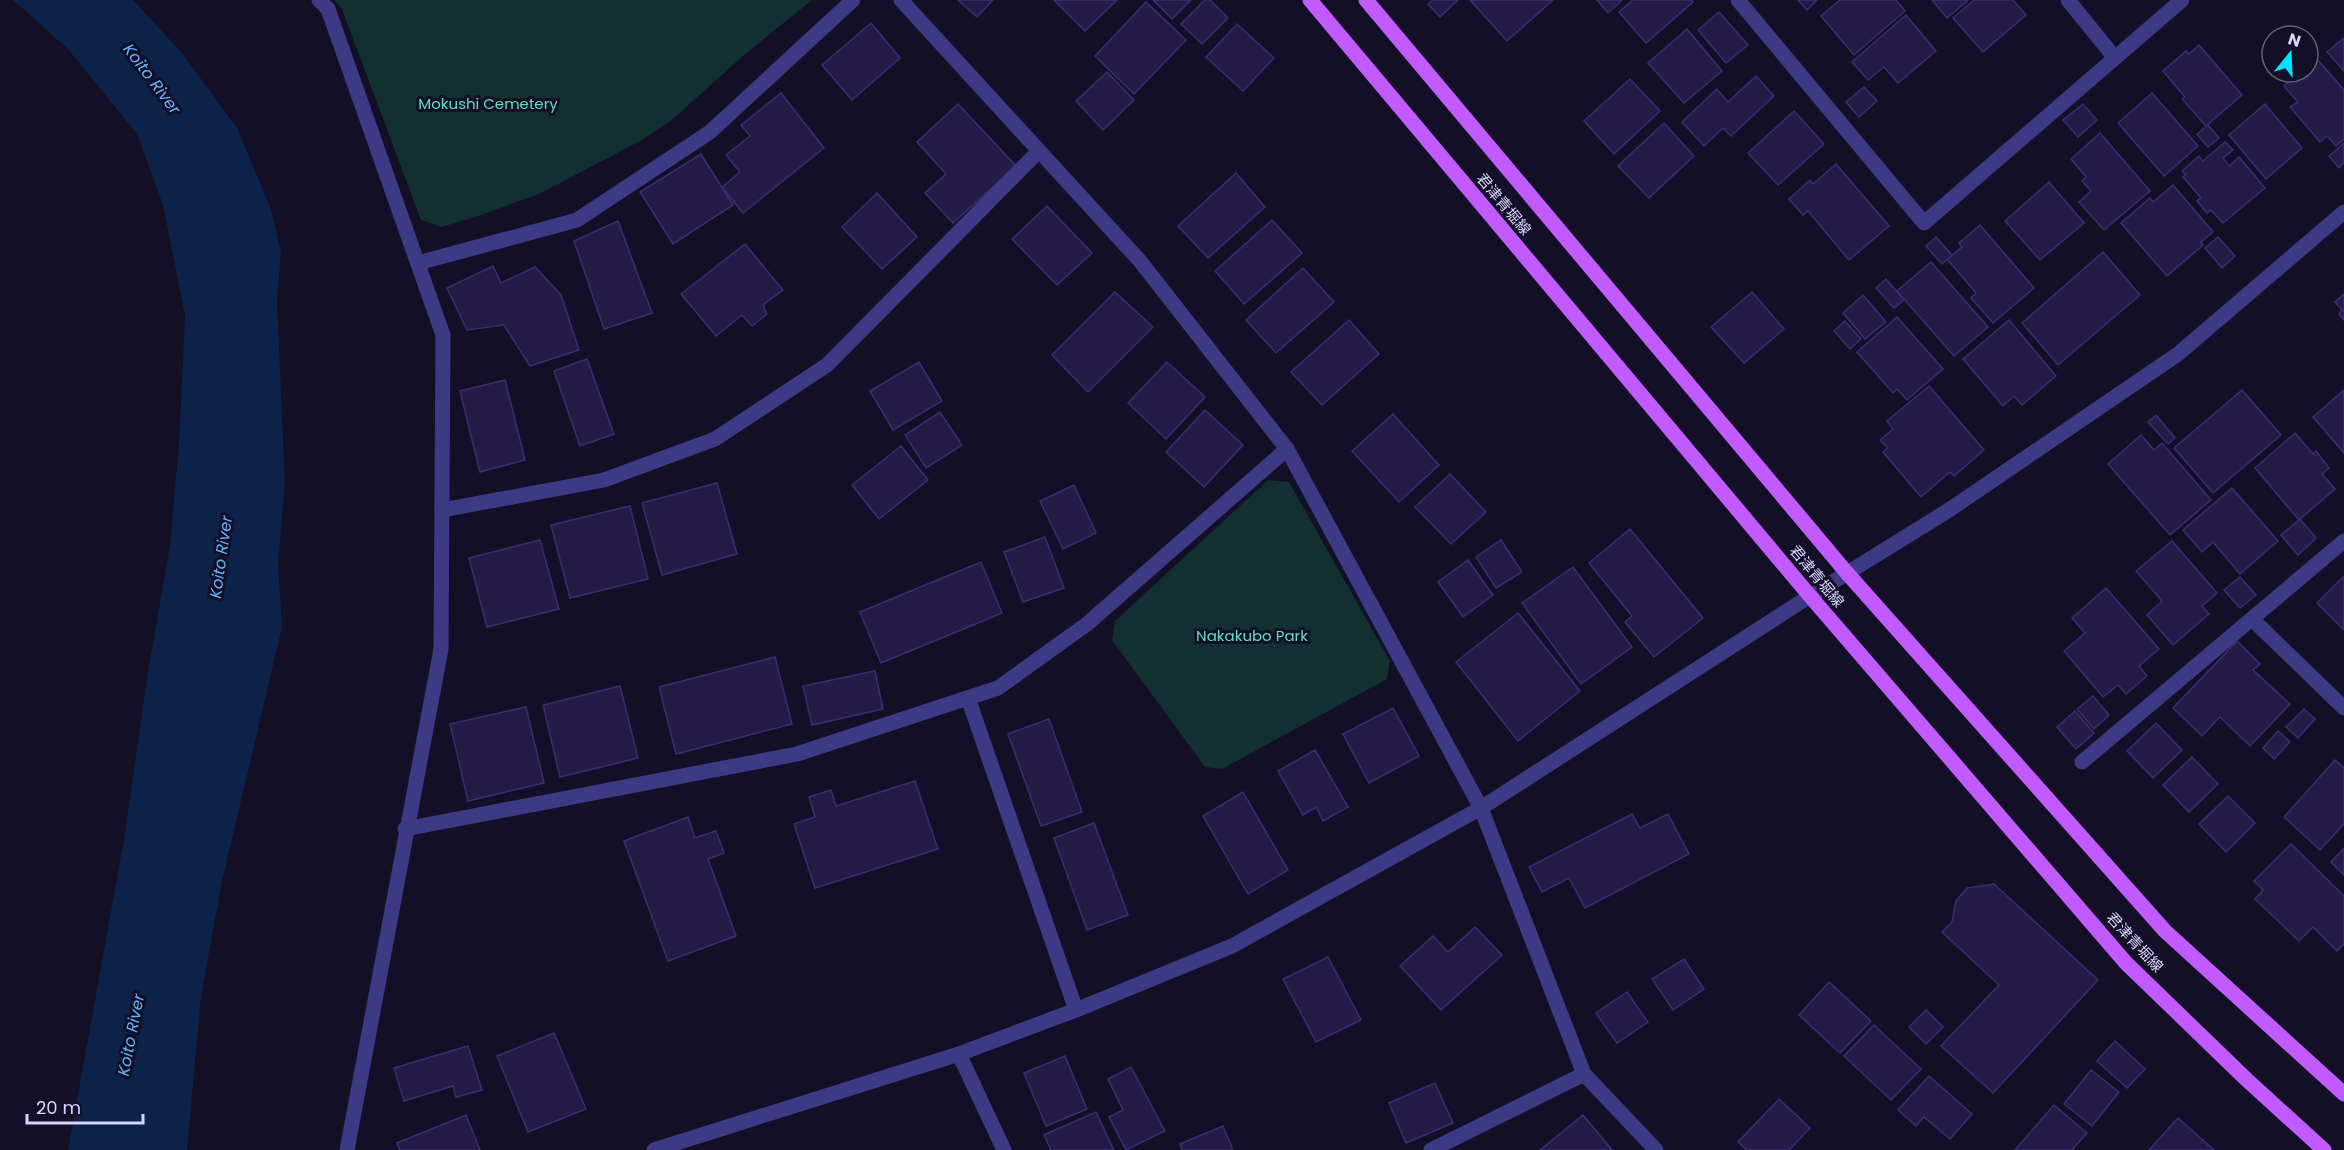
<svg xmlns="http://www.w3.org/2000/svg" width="2344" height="1150" font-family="Poppins,'Noto Sans JP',sans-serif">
  <rect width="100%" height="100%" fill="#130f26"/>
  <g fill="#12302f">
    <polygon points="334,0 812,0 744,55 673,119 642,140 539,194 475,217 442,227 421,220 342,9"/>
    <polygon points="1268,480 1289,482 1390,661 1387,679 1222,769 1205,767 1112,640 1115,621"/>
  </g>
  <polygon fill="#0c2248" points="13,0 133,0 182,53 237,128 271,209 281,252 277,302 285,484 278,563 282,627 222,881 201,996 187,1150 68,1150 125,834 148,672 170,545 179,444 185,316 163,205 137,134 68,49"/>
  <g fill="#241b47" stroke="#3b2d73" stroke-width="1.5">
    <polygon points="958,0 993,0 977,17"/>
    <polygon points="1054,0 1117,0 1085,31"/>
    <polygon points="1153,0 1191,0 1172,19"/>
    <polygon points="1205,0 1210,0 1228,18 1202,44 1181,24"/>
    <polygon points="1433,0 1458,0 1440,17 1428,4"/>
    <polygon points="1470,0 1553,0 1507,41"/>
    <polygon points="1597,0 1622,0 1608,13"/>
    <polygon points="1633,0 1692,0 1693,2 1646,43 1619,12"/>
    <polygon points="1798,0 1817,0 1807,10"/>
    <polygon points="1840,0 1896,0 1905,11 1854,55 1821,16"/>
    <polygon points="1932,0 1968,0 1947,18"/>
    <polygon points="1974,0 2013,0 2026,15 1983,52 1953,18"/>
    <polygon points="1146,2 1186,40 1134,94 1095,56"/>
    <polygon points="1719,12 1748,45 1726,63 1698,30"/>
    <polygon points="1906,15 1936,51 1898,83 1884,67 1868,80 1852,62"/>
    <polygon points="871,23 900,58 852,100 822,65"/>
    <polygon points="1237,24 1274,58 1243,91 1206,57"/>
    <polygon points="1687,29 1722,71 1684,103 1648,63"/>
    <polygon points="2344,38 2344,71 2327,52"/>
    <polygon points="2199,45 2242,95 2206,126 2182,99 2185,97 2163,71 2186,51 2189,54"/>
    <polygon points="2316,58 2344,90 2344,139 2336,146 2327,136 2320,142 2290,107 2298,102 2284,86 2300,72 2308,72 2308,65"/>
    <polygon points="1107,72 1134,100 1103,130 1076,101"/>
    <polygon points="1756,76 1774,96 1731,136 1723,128 1704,146 1682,122 1717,89 1728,102"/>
    <polygon points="1630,79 1660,111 1614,154 1584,121"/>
    <polygon points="1864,87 1877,101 1859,117 1846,102"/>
    <polygon points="781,93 824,148 743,213 722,187 740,172 726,155 750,136 741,125"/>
    <polygon points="2152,93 2198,146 2164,176 2118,123"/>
    <polygon points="958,104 1016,166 953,223 925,193 946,174 917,142"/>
    <polygon points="2083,104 2097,120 2078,137 2063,120"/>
    <polygon points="2265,104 2302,148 2266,179 2229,135"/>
    <polygon points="1794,111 1824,144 1778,185 1748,153"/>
    <polygon points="1664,123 1694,156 1649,198 1618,166"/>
    <polygon points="2208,125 2219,138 2208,147 2197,134"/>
    <polygon points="2100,133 2150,191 2104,230 2079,202 2091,191 2082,181 2086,177 2071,159"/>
    <polygon points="2225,142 2233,150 2223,158 2229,166 2239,157 2265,188 2223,223 2211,210 2207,213 2197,201 2201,198 2183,177 2186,175 2182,171 2199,156 2203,161"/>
    <polygon points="2344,143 2344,163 2339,168 2329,156"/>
    <polygon points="701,154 733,205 673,244 640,192"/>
    <polygon points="1836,164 1889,226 1849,260 1808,211 1803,215 1789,199 1810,180 1813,184"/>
    <polygon points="1236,173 1265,207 1208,258 1178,226"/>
    <polygon points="2049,182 2084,223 2040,260 2005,221"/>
    <polygon points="2173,185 2213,232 2201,242 2203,245 2167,276 2121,223 2150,198 2153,202"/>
    <polygon points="877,193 917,237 882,269 842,227"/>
    <polygon points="1047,206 1092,253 1057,285 1012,239"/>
    <polygon points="1272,220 1302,253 1244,304 1215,271"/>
    <polygon points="618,221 652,313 604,329 574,241"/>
    <polygon points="1980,225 2034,288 1993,323 1971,298 1976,293 1947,259 1962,247 1959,243"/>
    <polygon points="1936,237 1952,255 1942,264 1926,246"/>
    <polygon points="2218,237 2235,256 2222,268 2205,248"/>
    <polygon points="745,244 783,290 763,305 767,314 752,326 742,315 716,336 681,294"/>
    <polygon points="2103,252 2140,295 2058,365 2022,323"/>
    <polygon points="1931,262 1988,327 1954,356 1897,291"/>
    <polygon points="493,266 501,283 535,267 561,295 579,350 530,366 504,325 467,330 447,288"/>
    <polygon points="1303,268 1334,302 1276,353 1246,320"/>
    <polygon points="1886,279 1904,300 1894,308 1876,288"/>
    <polygon points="1115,292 1153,327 1088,392 1052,355"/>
    <polygon points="1752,292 1784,329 1744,363 1711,327"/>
    <polygon points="2344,294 2344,320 2339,314 2342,310 2335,302"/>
    <polygon points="1863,295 1886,322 1865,339 1843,313"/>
    <polygon points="1897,317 1943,369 1907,400 1897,389 1893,393 1857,352"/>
    <polygon points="1349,320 1379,354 1322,405 1291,372"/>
    <polygon points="2009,320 2056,376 2022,405 2014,396 2003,406 1963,359"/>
    <polygon points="1845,321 1861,339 1850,349 1834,331"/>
    <polygon points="587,359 614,434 580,446 554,371"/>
    <polygon points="919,362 942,401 893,430 870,391"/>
    <polygon points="1167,362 1205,397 1166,439 1128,403"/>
    <polygon points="505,380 525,460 480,472 460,391"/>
    <polygon points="1929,386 1984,450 1954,476 1950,472 1921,497 1883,452 1888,448 1880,440 1893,429 1887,421"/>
    <polygon points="2242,390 2281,435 2213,493 2174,448"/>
    <polygon points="2344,390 2344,453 2313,417"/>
    <polygon points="1205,410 1243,445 1204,487 1166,452"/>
    <polygon points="940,412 962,445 926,468 905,435"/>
    <polygon points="1393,414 1439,465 1399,502 1352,451"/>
    <polygon points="2156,415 2175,438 2168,444 2148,422"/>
    <polygon points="2295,433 2313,454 2316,451 2329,468 2322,474 2335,489 2299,520 2255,468"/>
    <polygon points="2141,435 2154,450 2162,443 2211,500 2170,535 2108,464"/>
    <polygon points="901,446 928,480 879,519 852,485"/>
    <polygon points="1450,474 1486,512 1451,544 1415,507"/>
    <polygon points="717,483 737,554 662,575 642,503"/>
    <polygon points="1074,485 1096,533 1063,549 1040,501"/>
    <polygon points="2232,488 2278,541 2240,574 2213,542 2202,552 2183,530"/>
    <polygon points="630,506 648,579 570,598 551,525"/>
    <polygon points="2300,519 2316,538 2298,555 2281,535"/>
    <polygon points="1630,529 1703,618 1654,657 1625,622 1632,616 1589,563"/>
    <polygon points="1045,537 1064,588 1023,602 1004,552"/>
    <polygon points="540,540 559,609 487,627 469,558"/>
    <polygon points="1501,540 1522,572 1496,588 1476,557"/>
    <polygon points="2172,541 2217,593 2202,606 2209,614 2173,645 2147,615 2162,601 2136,571"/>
    <polygon points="1468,560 1493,595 1463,617 1438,582"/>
    <polygon points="981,562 1002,613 881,663 860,612"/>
    <polygon points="1573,567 1632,647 1581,684 1522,603"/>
    <polygon points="2344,576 2344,630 2317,603"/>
    <polygon points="2240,577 2256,595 2240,608 2224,590"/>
    <polygon points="2106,588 2159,649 2139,666 2147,676 2126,694 2118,685 2103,697 2064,651 2085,633 2072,618"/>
    <polygon points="1518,613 1580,691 1518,741 1456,662"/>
    <polygon points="2237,641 2260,664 2253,670 2290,704 2250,746 2220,717 2202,736 2173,708"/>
    <polygon points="775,657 792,724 676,754 659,687"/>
    <polygon points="875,671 883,709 812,725 803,686"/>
    <polygon points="620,686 638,758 560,777 543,705"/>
    <polygon points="2093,696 2109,715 2094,729 2077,709"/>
    <polygon points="526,707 544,783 468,801 450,724"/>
    <polygon points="1393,708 1419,756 1369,783 1343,734"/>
    <polygon points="2304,709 2315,719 2298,738 2286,727"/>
    <polygon points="2075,711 2094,733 2076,749 2057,727"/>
    <polygon points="1049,719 1082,812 1041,826 1008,734"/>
    <polygon points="2156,723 2182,750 2153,778 2127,751"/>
    <polygon points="2278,731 2290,742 2274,759 2263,748"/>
    <polygon points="1315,750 1348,807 1323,821 1316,807 1303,815 1278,771"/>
    <polygon points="2192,757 2218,784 2189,812 2163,785"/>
    <polygon points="2335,760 2344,768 2344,824 2320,850 2284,817"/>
    <polygon points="915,781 938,849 815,888 794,824 815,817 809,797 831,790 836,806"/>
    <polygon points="1243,792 1288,870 1248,894 1203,816"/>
    <polygon points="2228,796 2255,823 2226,852 2199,824"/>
    <polygon points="1632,814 1640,828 1668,814 1689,854 1585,908 1569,878 1542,892 1529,867"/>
    <polygon points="688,817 695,838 716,831 724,853 708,859 736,936 668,961 624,841"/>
    <polygon points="1094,823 1128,915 1087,930 1054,838"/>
    <polygon points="2291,844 2344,896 2344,944 2337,951 2313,927 2299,941 2255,899 2263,890 2254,881"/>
    <polygon points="2344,848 2344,875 2331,862"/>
    <polygon points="1994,884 2098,980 1993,1093 1941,1046 1999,985 1942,932 1952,922 1956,901 1967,888"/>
    <polygon points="1475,927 1502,955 1441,1010 1400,966 1433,936 1448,952"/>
    <polygon points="1328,957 1361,1020 1316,1042 1283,979"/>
    <polygon points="1684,959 1704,989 1673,1010 1652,979"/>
    <polygon points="1829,982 1871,1021 1840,1053 1799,1015"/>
    <polygon points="1627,992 1648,1022 1617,1043 1596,1013"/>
    <polygon points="1926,1010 1943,1027 1926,1044 1909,1027"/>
    <polygon points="1874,1025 1921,1069 1891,1100 1844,1056"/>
    <polygon points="554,1033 586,1109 528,1132 497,1056"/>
    <polygon points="2115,1041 2145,1069 2127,1088 2097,1061"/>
    <polygon points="468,1046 482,1090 456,1097 453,1086 404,1101 394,1068"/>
    <polygon points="1065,1056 1087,1109 1046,1126 1024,1073"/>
    <polygon points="1131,1067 1165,1131 1126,1150 1109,1117 1123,1110 1108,1079"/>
    <polygon points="2091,1070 2119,1092 2092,1126 2064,1104"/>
    <polygon points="1929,1076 1972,1114 1950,1139 1924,1117 1916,1126 1898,1110"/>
    <polygon points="1435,1083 1453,1123 1406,1143 1389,1103"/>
    <polygon points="1779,1099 1810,1128 1789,1150 1747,1150 1738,1142"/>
    <polygon points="2054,1105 2087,1133 2072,1150 2015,1150"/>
    <polygon points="1096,1112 1114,1150 1051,1150 1044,1135"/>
    <polygon points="466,1115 480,1150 400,1150 397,1143"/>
    <polygon points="1583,1115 1612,1150 1540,1150"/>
    <polygon points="2178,1118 2214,1150 2149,1150"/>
    <polygon points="1223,1126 1233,1150 1182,1150 1180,1144"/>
  </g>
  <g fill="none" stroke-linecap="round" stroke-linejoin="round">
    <g stroke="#3d3a85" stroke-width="15">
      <polyline points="319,0 328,9 443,335 441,649 347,1150"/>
      <polyline points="901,0 1140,261 1287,449 1481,808 1584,1074 1656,1150"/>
      <polyline points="1738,0 1924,223 2182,0"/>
      <polyline points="2068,0 2115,58"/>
      <polyline points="418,263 577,220 710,132 853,0"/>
      <polyline points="442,510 604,480 715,439 827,365 1039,151"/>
      <polyline points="2252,619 2344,708"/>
      <polyline points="968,698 1076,1010"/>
      <polyline points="2082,762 2344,541"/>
      <polyline points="405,829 797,754 998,688 1087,624 1287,449"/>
      <polyline points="959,1054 1004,1150"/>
      <polyline points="654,1150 959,1054 1076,1010 1232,946 1481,808 1810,596 1949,510 2178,354 2344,212"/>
      <polyline points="1431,1150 1584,1074"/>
    </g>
    <g stroke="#c25bff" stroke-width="15">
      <polyline points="1310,0 1810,596 2126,963 2247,1080 2324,1150"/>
      <polyline points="1366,0 1847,573 2165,931 2344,1094"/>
    </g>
  </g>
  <g text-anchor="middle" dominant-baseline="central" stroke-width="6" stroke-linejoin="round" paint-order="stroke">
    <g font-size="15" fill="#5fe0c0" stroke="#130f26">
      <text x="488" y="103">Mokushi Cemetery</text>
      <text x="1252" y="635">Nakakubo Park</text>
    </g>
    <g font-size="15" fill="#d9d4ff" stroke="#130f26">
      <text transform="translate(1504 204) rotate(50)">君津青堀線</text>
      <text transform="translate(1817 576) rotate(50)">君津青堀線</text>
      <text transform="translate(2135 942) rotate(47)">君津青堀線</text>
    </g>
    <g font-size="16" font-style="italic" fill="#62b6ff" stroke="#130f26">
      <text transform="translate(152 79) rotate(53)">Koito River</text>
      <text transform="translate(221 557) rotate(-82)">Koito River</text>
      <text transform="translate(131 1035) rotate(-79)">Koito River</text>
    </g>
  </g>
  <g transform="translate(2290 54) rotate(18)"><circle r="28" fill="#130f26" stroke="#625e7d" stroke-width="1.5"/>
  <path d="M0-4.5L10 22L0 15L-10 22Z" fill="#00e5ff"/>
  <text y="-9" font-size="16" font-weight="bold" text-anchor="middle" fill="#d9d4ff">N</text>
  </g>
  <path d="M27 1114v9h116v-9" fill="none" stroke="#d9d4ff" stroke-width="3"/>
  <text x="36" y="1114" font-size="18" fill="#d9d4ff" stroke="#130f26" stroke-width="4.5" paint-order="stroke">20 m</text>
</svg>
